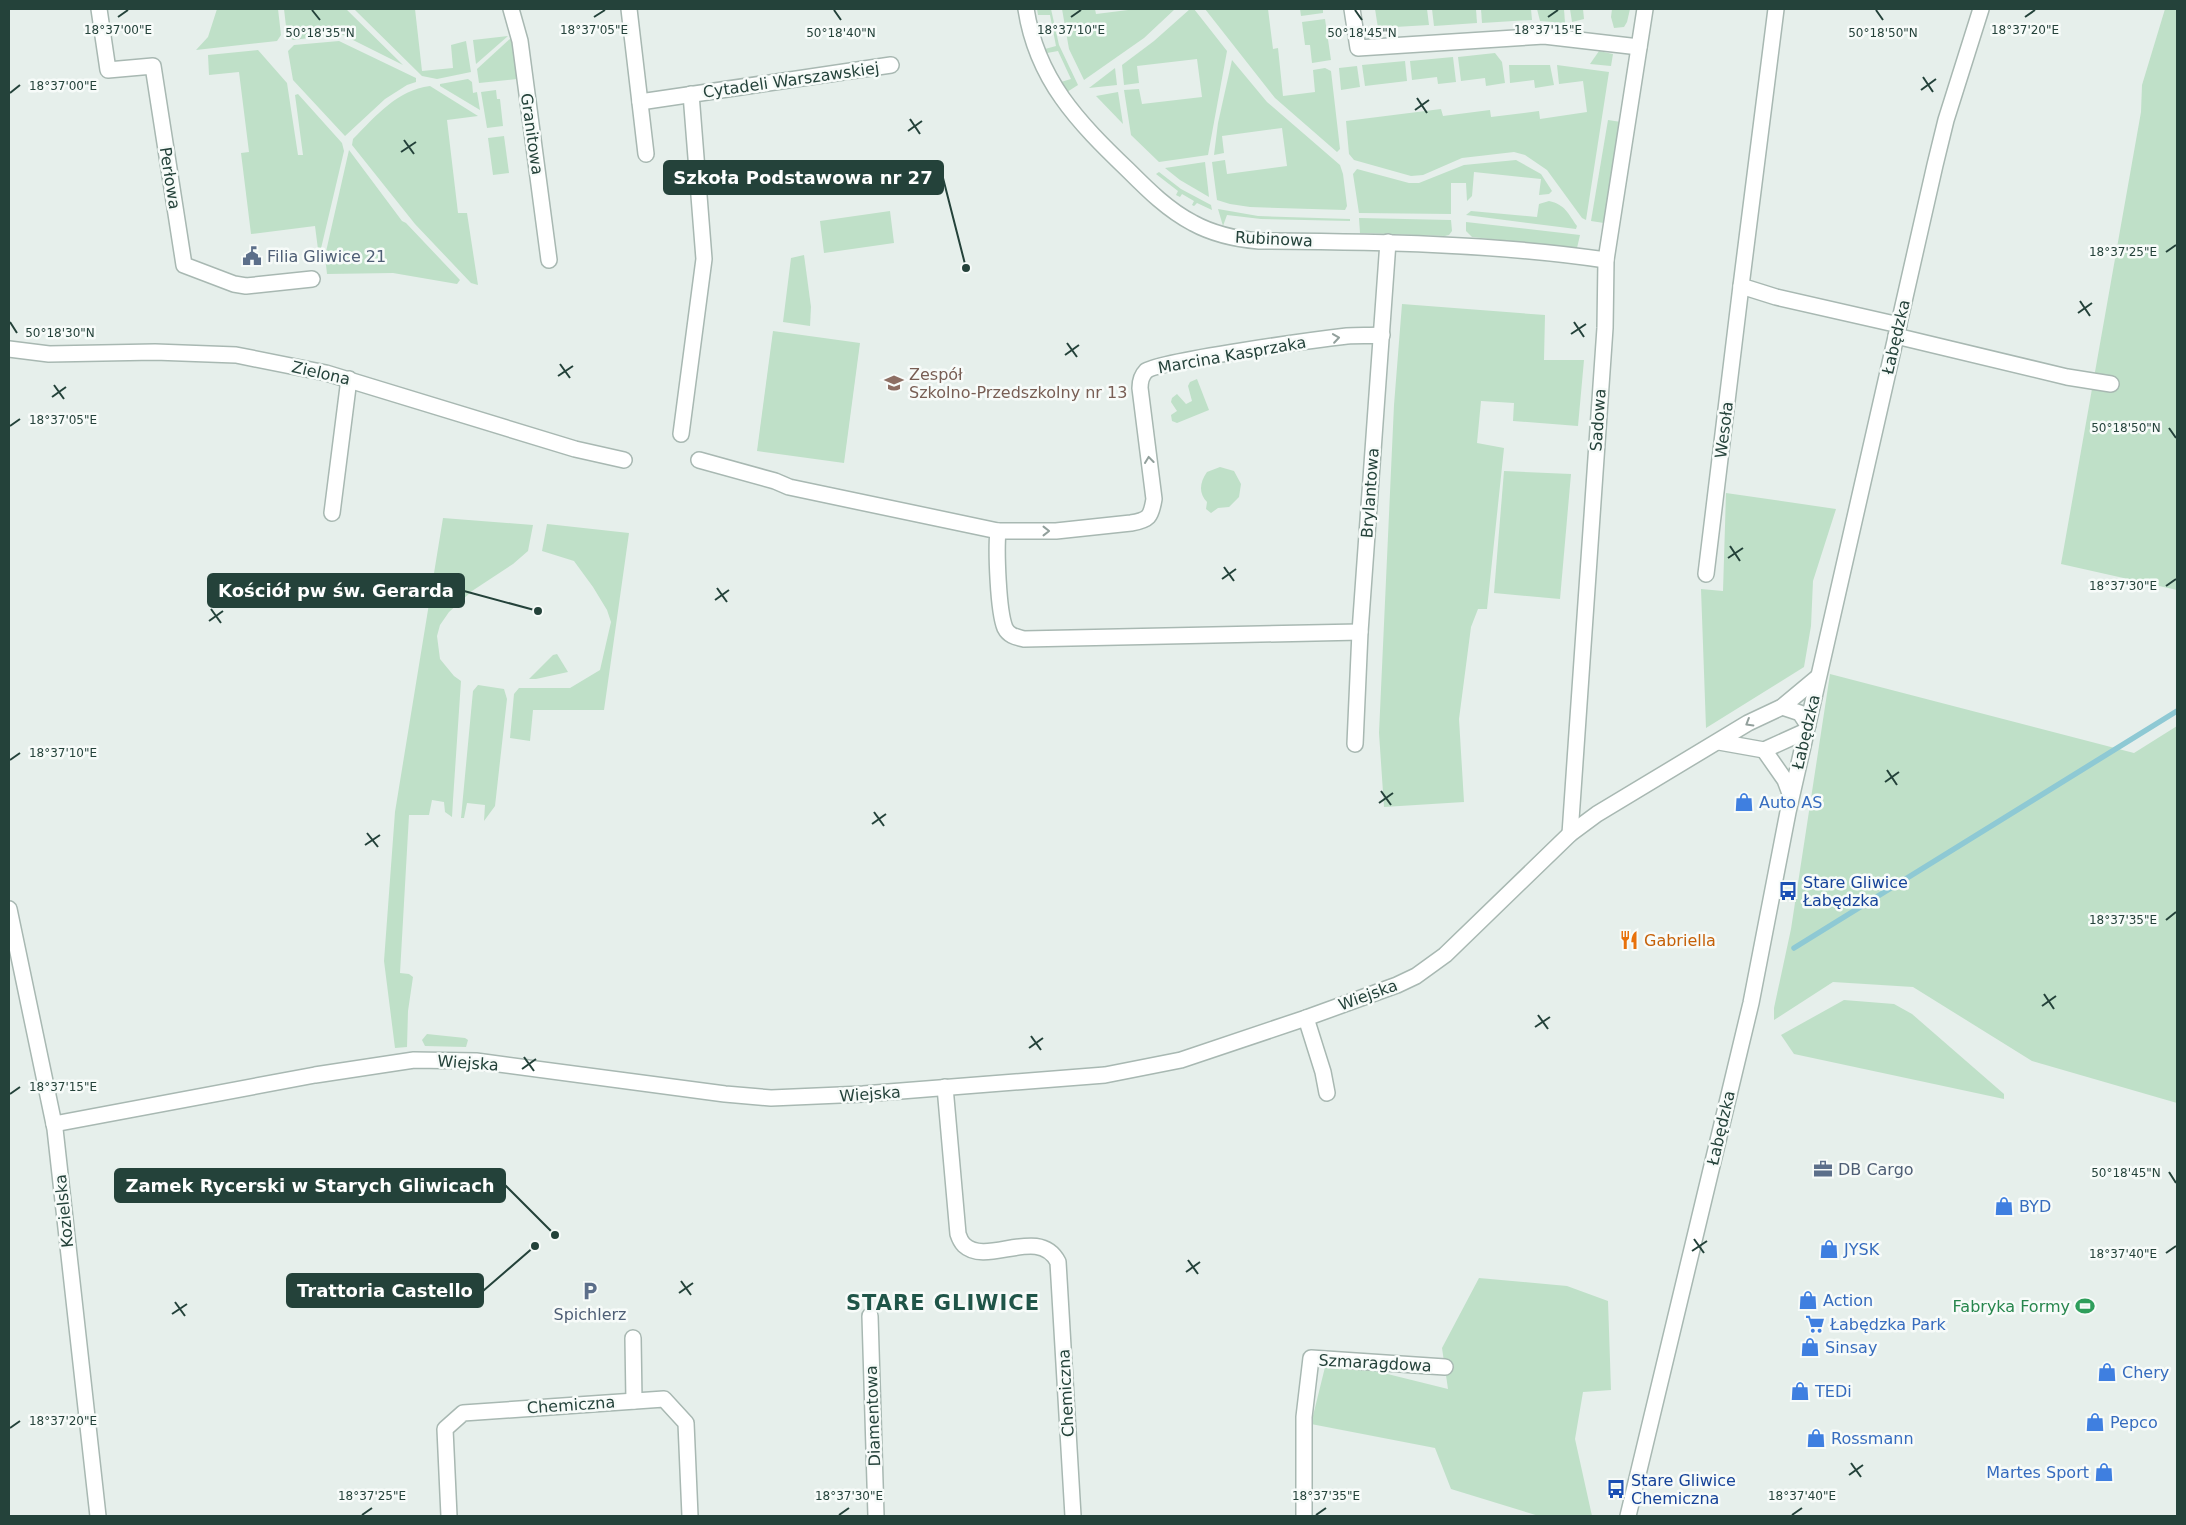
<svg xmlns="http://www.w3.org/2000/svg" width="2186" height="1525" font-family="'DejaVu Sans',sans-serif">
  <rect width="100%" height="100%" fill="#e6efeb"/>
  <g fill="#bfe0c8">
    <polygon points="217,9 278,9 281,35 277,41 196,50 208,37"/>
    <polygon points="284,9 346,9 403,65 341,34 293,40 287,35"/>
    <polygon points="354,9 415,9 422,71 453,68 451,45 466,41 471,72 437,79 422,76"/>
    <polygon points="1037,9 1051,9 1059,45 1078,85 1067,92 1061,82 1071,79 1058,51 1047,53 1045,49 1056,46 1050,15 1038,15"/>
    <polygon points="1062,9 1095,9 1096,14 1136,9 1175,9 1144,38 1084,80 1069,49"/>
    <polygon points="1190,9 1194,9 1227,51 1208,155 1159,162 1131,135 1124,90 1139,89 1142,104 1202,97 1197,59 1137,66 1139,83 1124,85 1122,65 1154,41"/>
    <polygon points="1205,9 1268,9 1273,49 1278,48 1283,96 1315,92 1313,70 1325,68 1331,71 1340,149 1337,152 1275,98"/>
    <polygon points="1300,9 1323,9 1323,13 1301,16"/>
    <polygon points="1375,9 1427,9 1429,25 1378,28"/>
    <polygon points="1432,9 1476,9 1477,23 1434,26"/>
    <polygon points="1481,9 1531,9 1532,20 1482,23"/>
    <polygon points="1537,9 1564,9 1565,23 1540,21"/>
    <polygon points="1570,9 1583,9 1584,19 1572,22"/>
    <polygon points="1612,9 1630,9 1627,22 1624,27 1614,28 1611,17"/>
    <polygon points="2165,9 2177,9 2177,590 2061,564 2141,112 2142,85"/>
    <polygon points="1325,19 1331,60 1312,63 1310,45 1305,45 1302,22"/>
    <polygon points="508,36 476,64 473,40"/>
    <polygon points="512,37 517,79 479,83 477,69"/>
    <polygon points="339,41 416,78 416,82 407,85 385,99 345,136 293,80 288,51 294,45"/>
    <polygon points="258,50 287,83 298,155 303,155 295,95 298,94 342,143 344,151 319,257 315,226 251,234 241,153 249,152 239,72 209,75 208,55"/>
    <polygon points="1599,51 1613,54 1611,66 1590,64"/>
    <polygon points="1495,53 1502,62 1505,83 1486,86 1485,78 1461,81 1458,57"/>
    <polygon points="1453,57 1456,82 1438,84 1437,77 1412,80 1410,61"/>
    <polygon points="1232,60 1267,102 1340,165 1343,174 1347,206 1345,210 1250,207 1230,204 1217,200 1212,162 1225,160 1227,174 1287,166 1282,128 1222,136 1224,153 1214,155 1218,123"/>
    <polygon points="1405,61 1407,81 1365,86 1362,65"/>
    <polygon points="1509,65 1550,65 1554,85 1535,88 1534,80 1510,83"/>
    <polygon points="1557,65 1609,72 1586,220 1582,218 1547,170 1525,155 1514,152 1462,158 1423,175 1411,176 1354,160 1349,154 1346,121 1441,109 1443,116 1490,110 1491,117 1539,111 1540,119 1587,112 1583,81 1559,84"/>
    <polygon points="1357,66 1360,87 1341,90 1339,68"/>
    <polygon points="1115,68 1117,85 1089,88"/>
    <polygon points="468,79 472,82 473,93 477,92 480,110 440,86 440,84"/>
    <path d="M 430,86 L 478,116 L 447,120 L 458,213 L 467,213 L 478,285 L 471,283 L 415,224 L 352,145 L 353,139 C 376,116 397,90 430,86 Z"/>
    <polygon points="496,90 497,99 500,99 503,126 487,128 481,92"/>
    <polygon points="1118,92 1123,124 1096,96"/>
    <polygon points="1608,120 1621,122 1604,223 1591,221"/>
    <polygon points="504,136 509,173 493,175 488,138"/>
    <polygon points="349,150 402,221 406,223 460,280 457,284 393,273 327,274 325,256"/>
    <polygon points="1516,160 1541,174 1552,191 1549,194 1539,195 1541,179 1474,172 1472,196 1467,201 1466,183 1451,183 1451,214 1359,213 1353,174 1357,169 1409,183 1419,183 1464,165"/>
    <polygon points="1205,162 1209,197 1180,180 1165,168"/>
    <polygon points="1159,172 1181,189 1211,205 1212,210 1197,203 1194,206 1192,205 1194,201 1182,194 1180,197 1176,195 1178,191 1156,174"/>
    <path d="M 1549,201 C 1565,204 1569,215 1577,226 L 1576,229 L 1466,215 L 1471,211 L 1537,217 L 1539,204 Z"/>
    <polygon points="1218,209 1258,216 1350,219 1350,221 1261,219 1227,215 1223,226"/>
    <polygon points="890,211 894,243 824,253 820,221"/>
    <polygon points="1359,218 1451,220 1452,231 1449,235 1445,236 1360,233"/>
    <polygon points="1466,222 1580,235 1577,248 1472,237 1466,231"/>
    <polygon points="804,255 811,307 810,326 783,322 791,258"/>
    <polygon points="1402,304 1545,315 1544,360 1584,360 1578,426 1513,421 1514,403 1481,401 1477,443 1504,448 1487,609 1478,609 1471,627 1459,719 1464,802 1384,807 1379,733 1394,405"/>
    <polygon points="773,331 860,343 844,463 757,451"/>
    <polygon points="1197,379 1209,410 1177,423 1172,421 1171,415 1177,411 1171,402 1172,398 1177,394 1186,404 1192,401 1188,386 1190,382"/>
    <path d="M 1220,467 L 1234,471 L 1241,484 L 1239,497 L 1229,507 L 1218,508 L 1211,513 L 1206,509 L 1207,502 C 1198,493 1200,482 1207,472 Z"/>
    <polygon points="1504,471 1571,474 1560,599 1494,593"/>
    <polygon points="1726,493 1836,509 1813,581 1811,626 1804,667 1706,728 1701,589 1723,591"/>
    <polygon points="443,518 533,525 528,551 513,564 472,591 449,612 440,625 437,636 440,659 454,676 461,681 453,800 452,817 445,812 444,802 432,800 429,815 409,815 400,973 409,974 413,977 408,1011 407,1047 395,1048 384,961 395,812"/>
    <polygon points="547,524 629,533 604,710 533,710 530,741 510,738 514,694 519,688 570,688 600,670 611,622 607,610 593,587 574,561 542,551"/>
    <polygon points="557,654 568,672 536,679 529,679 553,655"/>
    <polygon points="1830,674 2134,753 2177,726 2177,1103 2032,1061 1913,987 1833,982 1774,1020 1774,1008 1791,929"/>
    <polygon points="478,685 504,689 507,699 495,806 484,821 485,805 467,803 464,818 461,818 473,691"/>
    <polygon points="1844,1000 1894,1004 1912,1014 2004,1094 2004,1099 1794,1054 1781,1035"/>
    <polygon points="427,1034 465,1038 468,1040 466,1047 425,1046 422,1040"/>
    <polygon points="1479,1278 1567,1286 1608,1301 1611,1390 1583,1392 1575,1439 1592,1516 1539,1516 1451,1489 1435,1448 1311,1424 1327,1359 1448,1389 1442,1348"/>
  </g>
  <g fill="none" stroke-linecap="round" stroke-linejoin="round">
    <polyline stroke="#8ec9d4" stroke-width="5.5" points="1794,948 2177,711"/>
    <g stroke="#a8b8b2" stroke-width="18">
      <g id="minor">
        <polyline points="99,9 108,70 153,66 184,265 234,284 246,286 312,279"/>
        <polyline points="511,9 520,41 549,260"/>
        <polyline points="629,9 646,154"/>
        <path d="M 1026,9 C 1037,80 1078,122 1128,170 C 1148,190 1168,210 1193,223 C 1213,234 1236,239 1259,241 C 1375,242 1491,243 1606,260"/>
        <polyline points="1352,9 1358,48 1544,36 1639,47"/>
        <polyline points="1776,9 1741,286 1776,297 1899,325"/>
        <polyline points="640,102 891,65"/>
        <polyline points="1896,336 2067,377 2111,384"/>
        <polyline points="9,349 49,354 155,352 236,355 326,373 575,449 624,460"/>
        <polyline points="681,434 704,259 691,94"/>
        <path d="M 699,460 L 775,481 L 789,487 L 998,531 C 996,550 998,611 1005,628 C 1009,636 1016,637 1024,639 L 1360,632"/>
        <polyline points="332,513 349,379"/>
        <path d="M 998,531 L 1056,531 L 1131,523 C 1149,520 1151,517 1154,499 L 1140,388 C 1140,382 1141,376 1146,371 C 1158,361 1321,339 1347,336 C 1358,335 1370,336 1382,335"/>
        <polyline points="1706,574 1741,286"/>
        <polyline points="1782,707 1800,713 1808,725"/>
        <polyline points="1719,742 1764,750 1806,731"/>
        <polyline points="1355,744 1360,632 1388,242"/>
        <polyline points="1764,750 1785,780 1791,796"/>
        <polyline points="1570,834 1605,328 1606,260 1645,9"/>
        <polyline points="1306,1018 1323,1072 1327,1093"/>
        <path d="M 945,1087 L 958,1234 C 959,1237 961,1242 964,1245 C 987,1267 1039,1225 1058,1262 L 1073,1516"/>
        <polyline points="54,1124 315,1075 414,1060 476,1061 725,1094 771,1098 863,1094 1105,1075 1181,1060 1306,1018 1397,985 1416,976 1445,955 1570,834 1597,814 1748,723 1782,707 1818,677"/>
        <polyline points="870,1316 876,1516"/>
        <polyline points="633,1338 634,1401"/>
        <polyline points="449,1516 445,1429 463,1413 664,1399 686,1423 690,1516"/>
        <polyline points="1304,1516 1304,1417 1311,1358 1445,1367"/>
      </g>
    </g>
    <g stroke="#a8b8b2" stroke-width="18">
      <g id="tertiary">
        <polyline points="9,909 55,1129 98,1516"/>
        <polyline points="1628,1516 1751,1003 1788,812 1935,165 1946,120 1981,9"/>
      </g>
    </g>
    <use href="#minor" stroke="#fff" stroke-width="15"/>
    <use href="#tertiary" stroke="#fff" stroke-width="15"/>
  </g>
  <defs><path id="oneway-chevron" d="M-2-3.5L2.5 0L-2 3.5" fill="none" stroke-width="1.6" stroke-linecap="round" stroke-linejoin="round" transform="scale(1.25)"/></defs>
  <g stroke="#92a09c">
    <use href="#oneway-chevron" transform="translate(1336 338) rotate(-8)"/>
    <use href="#oneway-chevron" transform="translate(1149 460) rotate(-97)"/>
    <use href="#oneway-chevron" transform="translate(1046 531)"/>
    <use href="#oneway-chevron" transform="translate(1749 723) rotate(149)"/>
  </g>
  <path fill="none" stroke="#24423a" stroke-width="2" d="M 312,10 L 320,20M 834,10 L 841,20M 1355,10 L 1362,20M 1876,10 L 1883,20M 118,17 L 128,10M 594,17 L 605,10M 1071,17 L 1081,10M 1548,17 L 1558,10M 2025,17 L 2035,10M 1923,77 L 1933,92M 1921,90 L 1936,79M 10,93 L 20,85M 1417,98 L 1427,113M 1415,110 L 1429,100M 910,119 L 920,134M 908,131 L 922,121M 404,140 L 414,154M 401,152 L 416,142M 2166,252 L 2176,245M 2080,301 L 2090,316M 2078,313 L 2092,303M 10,322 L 17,333M 1574,322 L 1584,337M 1571,334 L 1586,324M 1067,343 L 1077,357M 1065,355 L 1079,345M 560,364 L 570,378M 558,376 L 573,366M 54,385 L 64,399M 52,397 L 66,387M 10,426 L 20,419M 2169,428 L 2176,438M 1730,546 L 1740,561M 1728,558 L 1743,548M 1224,567 L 1234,581M 1222,579 L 1236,569M 2166,586 L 2176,579M 717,588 L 727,602M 715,600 L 729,590M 211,609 L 221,623M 209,621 L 223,611M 10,760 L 20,753M 1887,770 L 1897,785M 1885,782 L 1899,772M 1381,791 L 1391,805M 1379,803 L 1393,793M 874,812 L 884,826M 872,824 L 886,814M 367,833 L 378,847M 365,845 L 380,835M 2166,920 L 2176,912M 2044,994 L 2054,1009M 2042,1006 L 2056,996M 1538,1015 L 1548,1029M 1535,1027 L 1550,1017M 1031,1036 L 1041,1050M 1029,1048 L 1043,1038M 524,1057 L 534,1071M 522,1069 L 536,1059M 10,1094 L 20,1087M 2169,1172 L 2176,1183M 1694,1239 L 1704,1253M 1692,1251 L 1707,1241M 2166,1253 L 2176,1246M 1188,1260 L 1198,1274M 1186,1272 L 1200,1262M 681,1281 L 691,1295M 679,1293 L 693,1283M 175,1302 L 185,1316M 172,1314 L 187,1304M 10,1428 L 20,1421M 1851,1463 L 1861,1477M 1849,1475 L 1863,1465M 362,1515 L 372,1508M 839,1515 L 849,1508M 1316,1515 L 1326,1508M 1792,1515 L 1802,1508"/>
  <defs>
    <g id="civic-bare" transform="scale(1.5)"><path d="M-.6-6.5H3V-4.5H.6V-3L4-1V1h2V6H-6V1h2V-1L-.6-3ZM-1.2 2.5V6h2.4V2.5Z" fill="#5c6f8a" stroke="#f7fbf9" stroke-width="2.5" paint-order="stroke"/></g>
    <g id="school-bare" transform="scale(1.5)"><path d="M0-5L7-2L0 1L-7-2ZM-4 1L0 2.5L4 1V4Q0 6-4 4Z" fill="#8d6e63" stroke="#f7fbf9" stroke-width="2.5" paint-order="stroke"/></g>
    <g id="shop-bare" transform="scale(1.5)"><path d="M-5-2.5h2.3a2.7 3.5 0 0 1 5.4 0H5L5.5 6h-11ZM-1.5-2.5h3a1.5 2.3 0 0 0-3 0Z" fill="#3f7fe0" stroke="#f7fbf9" stroke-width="2.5" paint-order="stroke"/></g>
    <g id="bus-bare" transform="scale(1.5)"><path d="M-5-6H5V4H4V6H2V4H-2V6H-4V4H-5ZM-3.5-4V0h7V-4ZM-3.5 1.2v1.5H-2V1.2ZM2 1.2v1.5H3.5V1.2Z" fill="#1a4fb4" stroke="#f7fbf9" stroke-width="2.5" paint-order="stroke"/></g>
    <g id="restaurant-bare" transform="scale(1.5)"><path d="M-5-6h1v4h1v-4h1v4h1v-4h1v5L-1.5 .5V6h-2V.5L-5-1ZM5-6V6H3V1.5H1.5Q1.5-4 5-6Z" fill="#e8710a" stroke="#f7fbf9" stroke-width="2.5" paint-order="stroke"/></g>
    <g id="office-bare" transform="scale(1.5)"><path d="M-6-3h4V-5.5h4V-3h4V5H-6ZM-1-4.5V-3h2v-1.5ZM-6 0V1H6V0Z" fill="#5c6f8a" stroke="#f7fbf9" stroke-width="2.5" paint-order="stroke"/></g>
    <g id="parking-bare" transform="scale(1.5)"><path d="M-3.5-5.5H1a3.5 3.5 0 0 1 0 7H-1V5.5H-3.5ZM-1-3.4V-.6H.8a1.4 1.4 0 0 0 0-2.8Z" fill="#5c6f8a" stroke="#f7fbf9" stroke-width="2.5" paint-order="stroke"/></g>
    <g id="stadium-bare" transform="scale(1.5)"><path d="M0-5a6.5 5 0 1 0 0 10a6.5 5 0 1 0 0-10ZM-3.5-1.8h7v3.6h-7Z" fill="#2e9e5b" stroke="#f7fbf9" stroke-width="2.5" paint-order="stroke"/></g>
    <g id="supermarket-bare" transform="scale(1.5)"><path d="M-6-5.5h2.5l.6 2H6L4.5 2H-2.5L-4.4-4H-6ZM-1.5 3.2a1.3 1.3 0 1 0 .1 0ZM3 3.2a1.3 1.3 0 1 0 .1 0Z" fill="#3f7fe0" stroke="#f7fbf9" stroke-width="2.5" paint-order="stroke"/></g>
  </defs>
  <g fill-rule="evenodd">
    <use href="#civic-bare" x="252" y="256"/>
    <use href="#school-bare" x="894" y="383"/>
    <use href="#shop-bare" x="1744" y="802"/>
    <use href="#bus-bare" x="1788" y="891"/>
    <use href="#restaurant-bare" x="1629" y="940"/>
    <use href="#office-bare" x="1823" y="1169"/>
    <use href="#shop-bare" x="2004" y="1206"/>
    <use href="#shop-bare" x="1829" y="1249"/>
    <use href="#parking-bare" x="590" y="1291"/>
    <use href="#shop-bare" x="1808" y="1300"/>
    <use href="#stadium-bare" x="2085" y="1306"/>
    <use href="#supermarket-bare" x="1815" y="1324"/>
    <use href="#shop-bare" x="1810" y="1347"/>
    <use href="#shop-bare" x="2107" y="1372"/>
    <use href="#shop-bare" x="1800" y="1391"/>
    <use href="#shop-bare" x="2095" y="1422"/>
    <use href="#shop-bare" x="1816" y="1438"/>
    <use href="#shop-bare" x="2104" y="1472"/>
    <use href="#bus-bare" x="1616" y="1489"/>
  </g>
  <g text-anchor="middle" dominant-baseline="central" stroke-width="5" stroke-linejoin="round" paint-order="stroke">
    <g font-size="16" fill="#24423a" stroke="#f7fbf9">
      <text transform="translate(791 80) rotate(-8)">Cytadeli Warszawskiej</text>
      <text transform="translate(532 134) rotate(82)">Granitowa</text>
      <text transform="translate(170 178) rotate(81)">Perłowa</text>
      <text transform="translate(1274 239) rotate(3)">Rubinowa</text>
      <text transform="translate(1896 337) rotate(-77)">Łabędzka</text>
      <text transform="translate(1232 355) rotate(-10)">Marcina Kasprzaka</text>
      <text transform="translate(321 373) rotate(13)">Zielona</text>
      <text transform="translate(1598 420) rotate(-86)">Sadowa</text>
      <text transform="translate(1724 430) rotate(-83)">Wesoła</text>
      <text transform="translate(1370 493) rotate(-86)">Brylantowa</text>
      <text transform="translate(1806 732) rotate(-77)">Łabędzka</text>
      <text transform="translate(1368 995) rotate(-20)">Wiejska</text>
      <text transform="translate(468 1063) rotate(4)">Wiejska</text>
      <text transform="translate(870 1094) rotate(-4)">Wiejska</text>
      <text transform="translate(1721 1128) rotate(-77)">Łabędzka</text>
      <text transform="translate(64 1211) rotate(-96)">Kozielska</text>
      <text transform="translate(1375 1363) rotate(3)">Szmaragdowa</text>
      <text transform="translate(1066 1393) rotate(-93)">Chemiczna</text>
      <text transform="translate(571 1405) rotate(-4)">Chemiczna</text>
      <text transform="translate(873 1416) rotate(-92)">Diamentowa</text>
    </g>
    <g font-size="16" fill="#4e5e75" stroke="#f7fbf9" text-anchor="start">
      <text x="267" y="256">Filia Gliwice 21</text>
      <text x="1838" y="1169">DB Cargo</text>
      <text x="590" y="1314" text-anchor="middle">Spichlerz</text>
    </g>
    <g font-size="16" fill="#785e54" stroke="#f7fbf9" text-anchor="start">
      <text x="909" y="374">Zespół<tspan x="909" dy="18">Szkolno-Przedszkolny nr 13</tspan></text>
    </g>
    <g font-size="16" fill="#366cbe" stroke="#f7fbf9" text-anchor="start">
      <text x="1759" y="802">Auto AS</text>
      <text x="2019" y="1206">BYD</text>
      <text x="1844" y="1249">JYSK</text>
      <text x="1823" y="1300">Action</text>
      <text x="1830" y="1324">Łabędzka Park</text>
      <text x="1825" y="1347">Sinsay</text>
      <text x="2122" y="1372">Chery</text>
      <text x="1815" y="1391">TEDi</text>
      <text x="2110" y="1422">Pepco</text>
      <text x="1831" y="1438">Rossmann</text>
      <text x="2089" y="1472" text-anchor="end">Martes Sport</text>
    </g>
    <g font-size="16" fill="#164399" stroke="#f7fbf9" text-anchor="start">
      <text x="1803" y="882">Stare Gliwice<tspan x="1803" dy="18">Łabędzka</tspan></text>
      <text x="1631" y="1480">Stare Gliwice<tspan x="1631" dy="18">Chemiczna</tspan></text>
    </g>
    <g font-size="16" fill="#c56008" stroke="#f7fbf9" text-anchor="start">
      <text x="1644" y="940">Gabriella</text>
    </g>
    <g font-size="16" fill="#27864d" stroke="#f7fbf9" text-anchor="end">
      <text x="2070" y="1306">Fabryka Formy</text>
    </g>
    <g font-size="21" font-weight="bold" letter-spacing="1" fill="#1f5548" stroke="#f7fbf9">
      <text x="943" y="1303">STARE GLIWICE</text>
    </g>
  </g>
  <g font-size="12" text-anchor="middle" fill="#24423a" stroke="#f7fbf9" stroke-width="5" stroke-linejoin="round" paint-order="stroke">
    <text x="118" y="34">18°37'00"E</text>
    <text x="594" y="34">18°37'05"E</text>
    <text x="1071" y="34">18°37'10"E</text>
    <text x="1548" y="34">18°37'15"E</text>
    <text x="2025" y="34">18°37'20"E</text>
    <text x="320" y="37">50°18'35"N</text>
    <text x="841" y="37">50°18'40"N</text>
    <text x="1362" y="37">50°18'45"N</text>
    <text x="1883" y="37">50°18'50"N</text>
    <text x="63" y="90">18°37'00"E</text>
    <text x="2123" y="256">18°37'25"E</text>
    <text x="60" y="337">50°18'30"N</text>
    <text x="63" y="424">18°37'05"E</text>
    <text x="2126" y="432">50°18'50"N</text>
    <text x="2123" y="590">18°37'30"E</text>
    <text x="63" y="757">18°37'10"E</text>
    <text x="2123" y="924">18°37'35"E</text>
    <text x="63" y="1091">18°37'15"E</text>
    <text x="2126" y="1177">50°18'45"N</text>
    <text x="2123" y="1258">18°37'40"E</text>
    <text x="63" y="1425">18°37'20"E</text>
    <text x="372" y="1500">18°37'25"E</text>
    <text x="849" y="1500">18°37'30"E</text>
    <text x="1326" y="1500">18°37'35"E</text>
    <text x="1802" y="1500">18°37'40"E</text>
  </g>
  <path fill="none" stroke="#24423a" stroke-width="2" d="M966 268L943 178M538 611L464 591M555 1235L505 1185M535 1246L483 1291"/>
  <g fill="#24423a" stroke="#f7fbf9" stroke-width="2">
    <circle cx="966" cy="268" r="5"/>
    <circle cx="538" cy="611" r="5"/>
    <circle cx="555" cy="1235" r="5"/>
    <circle cx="535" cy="1246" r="5"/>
  </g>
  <g fill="#24423a" stroke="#24423a" stroke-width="2">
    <rect x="664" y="161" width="279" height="33" rx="5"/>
    <rect x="208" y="574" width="256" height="33" rx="5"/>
    <rect x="115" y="1169" width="390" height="33" rx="5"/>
    <rect x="287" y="1274" width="196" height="33" rx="5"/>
  </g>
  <g font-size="18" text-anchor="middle" font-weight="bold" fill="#fff">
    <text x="803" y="184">Szkoła Podstawowa nr 27</text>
    <text x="336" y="597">Kościół pw św. Gerarda</text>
    <text x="310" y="1192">Zamek Rycerski w Starych Gliwicach</text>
    <text x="385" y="1297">Trattoria Castello</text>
  </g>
  <rect width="2186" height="1525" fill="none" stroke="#24423a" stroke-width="20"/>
</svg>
